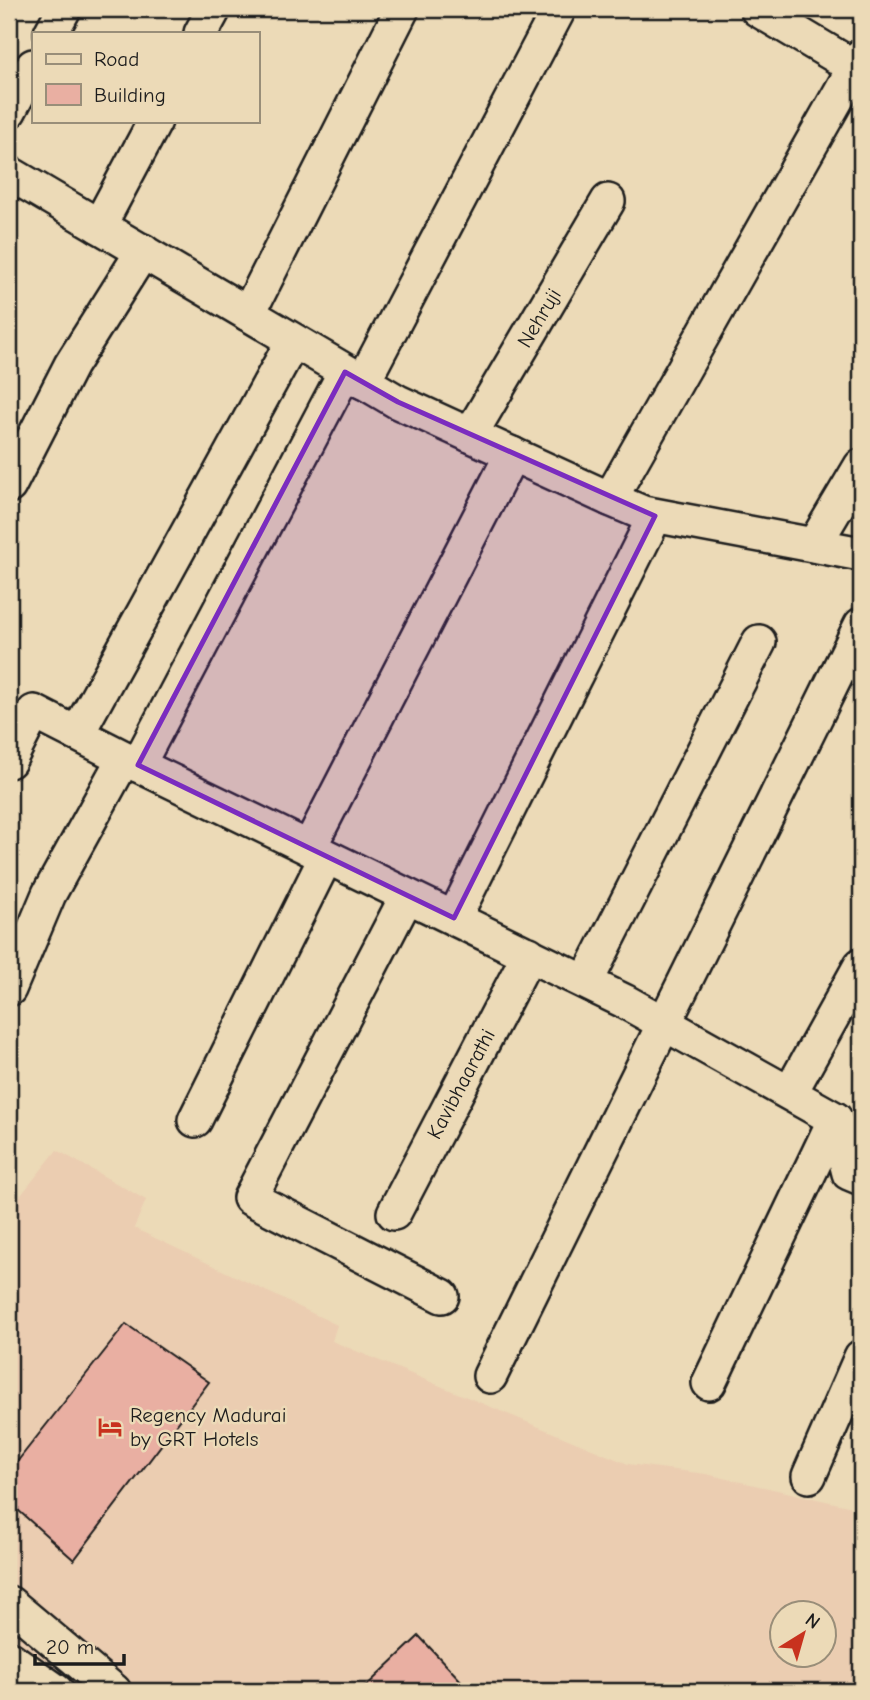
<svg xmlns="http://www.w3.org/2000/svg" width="870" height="1700" font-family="'Comic Neue',sans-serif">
  <rect width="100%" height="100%" fill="#ecdab7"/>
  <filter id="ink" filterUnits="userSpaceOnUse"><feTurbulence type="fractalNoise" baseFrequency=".0143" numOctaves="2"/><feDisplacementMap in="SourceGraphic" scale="14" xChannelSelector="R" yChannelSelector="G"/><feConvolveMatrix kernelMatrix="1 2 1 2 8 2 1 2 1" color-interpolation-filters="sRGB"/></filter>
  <g filter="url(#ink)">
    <path fill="#ebcdb1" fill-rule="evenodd" d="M 57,1150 L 146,1200 L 134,1228 L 337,1325 L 332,1341 L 628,1464 L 706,1474 L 861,1509 L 861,1691 L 9,1691 L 9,1210 ZM 782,1612 L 824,1612 L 824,1654 L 782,1654 Z"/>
    <g fill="#e9afa2" stroke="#1c1c1c" stroke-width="2">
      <polygon points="126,1324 209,1382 74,1560 9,1502 9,1472"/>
      <polygon points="419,1636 463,1683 454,1691 361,1691"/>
    </g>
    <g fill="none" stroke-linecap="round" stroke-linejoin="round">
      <g stroke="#1c1c1c" stroke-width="38">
        <g id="minor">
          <polyline points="757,9 861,71"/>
          <polyline points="51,33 64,9"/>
          <polyline points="201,33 214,9"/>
          <polyline points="9,111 33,66"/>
          <polyline points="9,173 398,402 610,499 643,513 861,554"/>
          <polyline points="99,226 155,121"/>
          <polyline points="248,314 402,9"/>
          <polyline points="345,372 138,765 624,1001 835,1119 849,1173 861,1178"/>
          <polyline points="363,382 559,9"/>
          <polyline points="470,435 608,201"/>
          <polyline points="9,486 71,365 143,251"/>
          <polyline points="610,499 861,56"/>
          <polyline points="814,545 861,466"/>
          <polyline points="77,734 293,341"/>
          <polyline points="9,761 34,712 138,765"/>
          <polyline points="309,848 512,454"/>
          <polyline points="407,896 250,1198 442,1296"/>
          <polyline points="454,918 655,516"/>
          <polyline points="586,982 759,642"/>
          <polyline points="9,989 49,894 124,758"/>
          <polyline points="790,1093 861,965"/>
          <polyline points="195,1120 326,857"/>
          <polyline points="394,1213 529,954"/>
          <polyline points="490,1376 861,625"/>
          <polyline points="709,1383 835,1119"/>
          <polyline points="809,1476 861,1357"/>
          <polyline points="9,1603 114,1691"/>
          <polyline points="9,1658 56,1691"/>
        </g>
      </g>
      <use href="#minor" stroke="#ecdab7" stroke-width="33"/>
    </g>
  </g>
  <path fill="#7b2cbf" fill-opacity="0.2" stroke="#7b2cbf" stroke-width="5" stroke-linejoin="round" d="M 345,372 L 398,402 L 655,516 L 454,918 L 138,765 Z"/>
  <defs>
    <g id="hotel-bare" transform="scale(1.89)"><path d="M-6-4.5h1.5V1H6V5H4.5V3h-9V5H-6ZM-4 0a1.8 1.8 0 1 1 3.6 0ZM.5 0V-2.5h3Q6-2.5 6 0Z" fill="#c8321e" stroke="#ecdab7" stroke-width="2.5" paint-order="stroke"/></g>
  </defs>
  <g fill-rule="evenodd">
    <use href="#hotel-bare" x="110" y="1427"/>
  </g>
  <g text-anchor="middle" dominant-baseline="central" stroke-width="5" stroke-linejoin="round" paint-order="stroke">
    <g font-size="21" fill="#1c1c1c" stroke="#ecdab7">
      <text transform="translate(539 318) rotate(-59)">Nehruji</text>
      <text transform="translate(461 1084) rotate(-62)">Kavibhaarathi</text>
    </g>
    <g font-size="21" fill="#1c1c1c" stroke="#ecdab7" text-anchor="start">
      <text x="130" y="1415">Regency Madurai<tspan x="130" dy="24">by GRT Hotels</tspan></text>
    </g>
  </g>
  <rect width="870" height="1700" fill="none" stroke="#ecdab7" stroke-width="35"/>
  <rect x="18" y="18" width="835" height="1665" fill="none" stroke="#1c1c1c" stroke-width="2.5" filter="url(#ink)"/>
  <rect x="32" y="32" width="228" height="91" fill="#ecdab7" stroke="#998e79" stroke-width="2"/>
  <rect x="46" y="54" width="35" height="10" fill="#ecdab7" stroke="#998e79" stroke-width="2"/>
  <text x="94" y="66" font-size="21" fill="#1c1c1c">Road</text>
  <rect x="46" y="84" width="35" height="21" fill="#e9afa2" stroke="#998e79" stroke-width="2"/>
  <text x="94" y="102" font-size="21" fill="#1c1c1c">Building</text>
  <g transform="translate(803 1634) rotate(37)"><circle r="33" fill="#ecdab7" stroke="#998e79" stroke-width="2"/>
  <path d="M0-5L12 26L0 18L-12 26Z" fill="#c8321e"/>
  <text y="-10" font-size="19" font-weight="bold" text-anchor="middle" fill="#1c1c1c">N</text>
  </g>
  <path d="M35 1654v10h89v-10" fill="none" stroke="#1c1c1c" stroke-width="3.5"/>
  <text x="46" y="1654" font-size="21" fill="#1c1c1c" stroke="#ecdab7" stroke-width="5" paint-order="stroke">20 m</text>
</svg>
